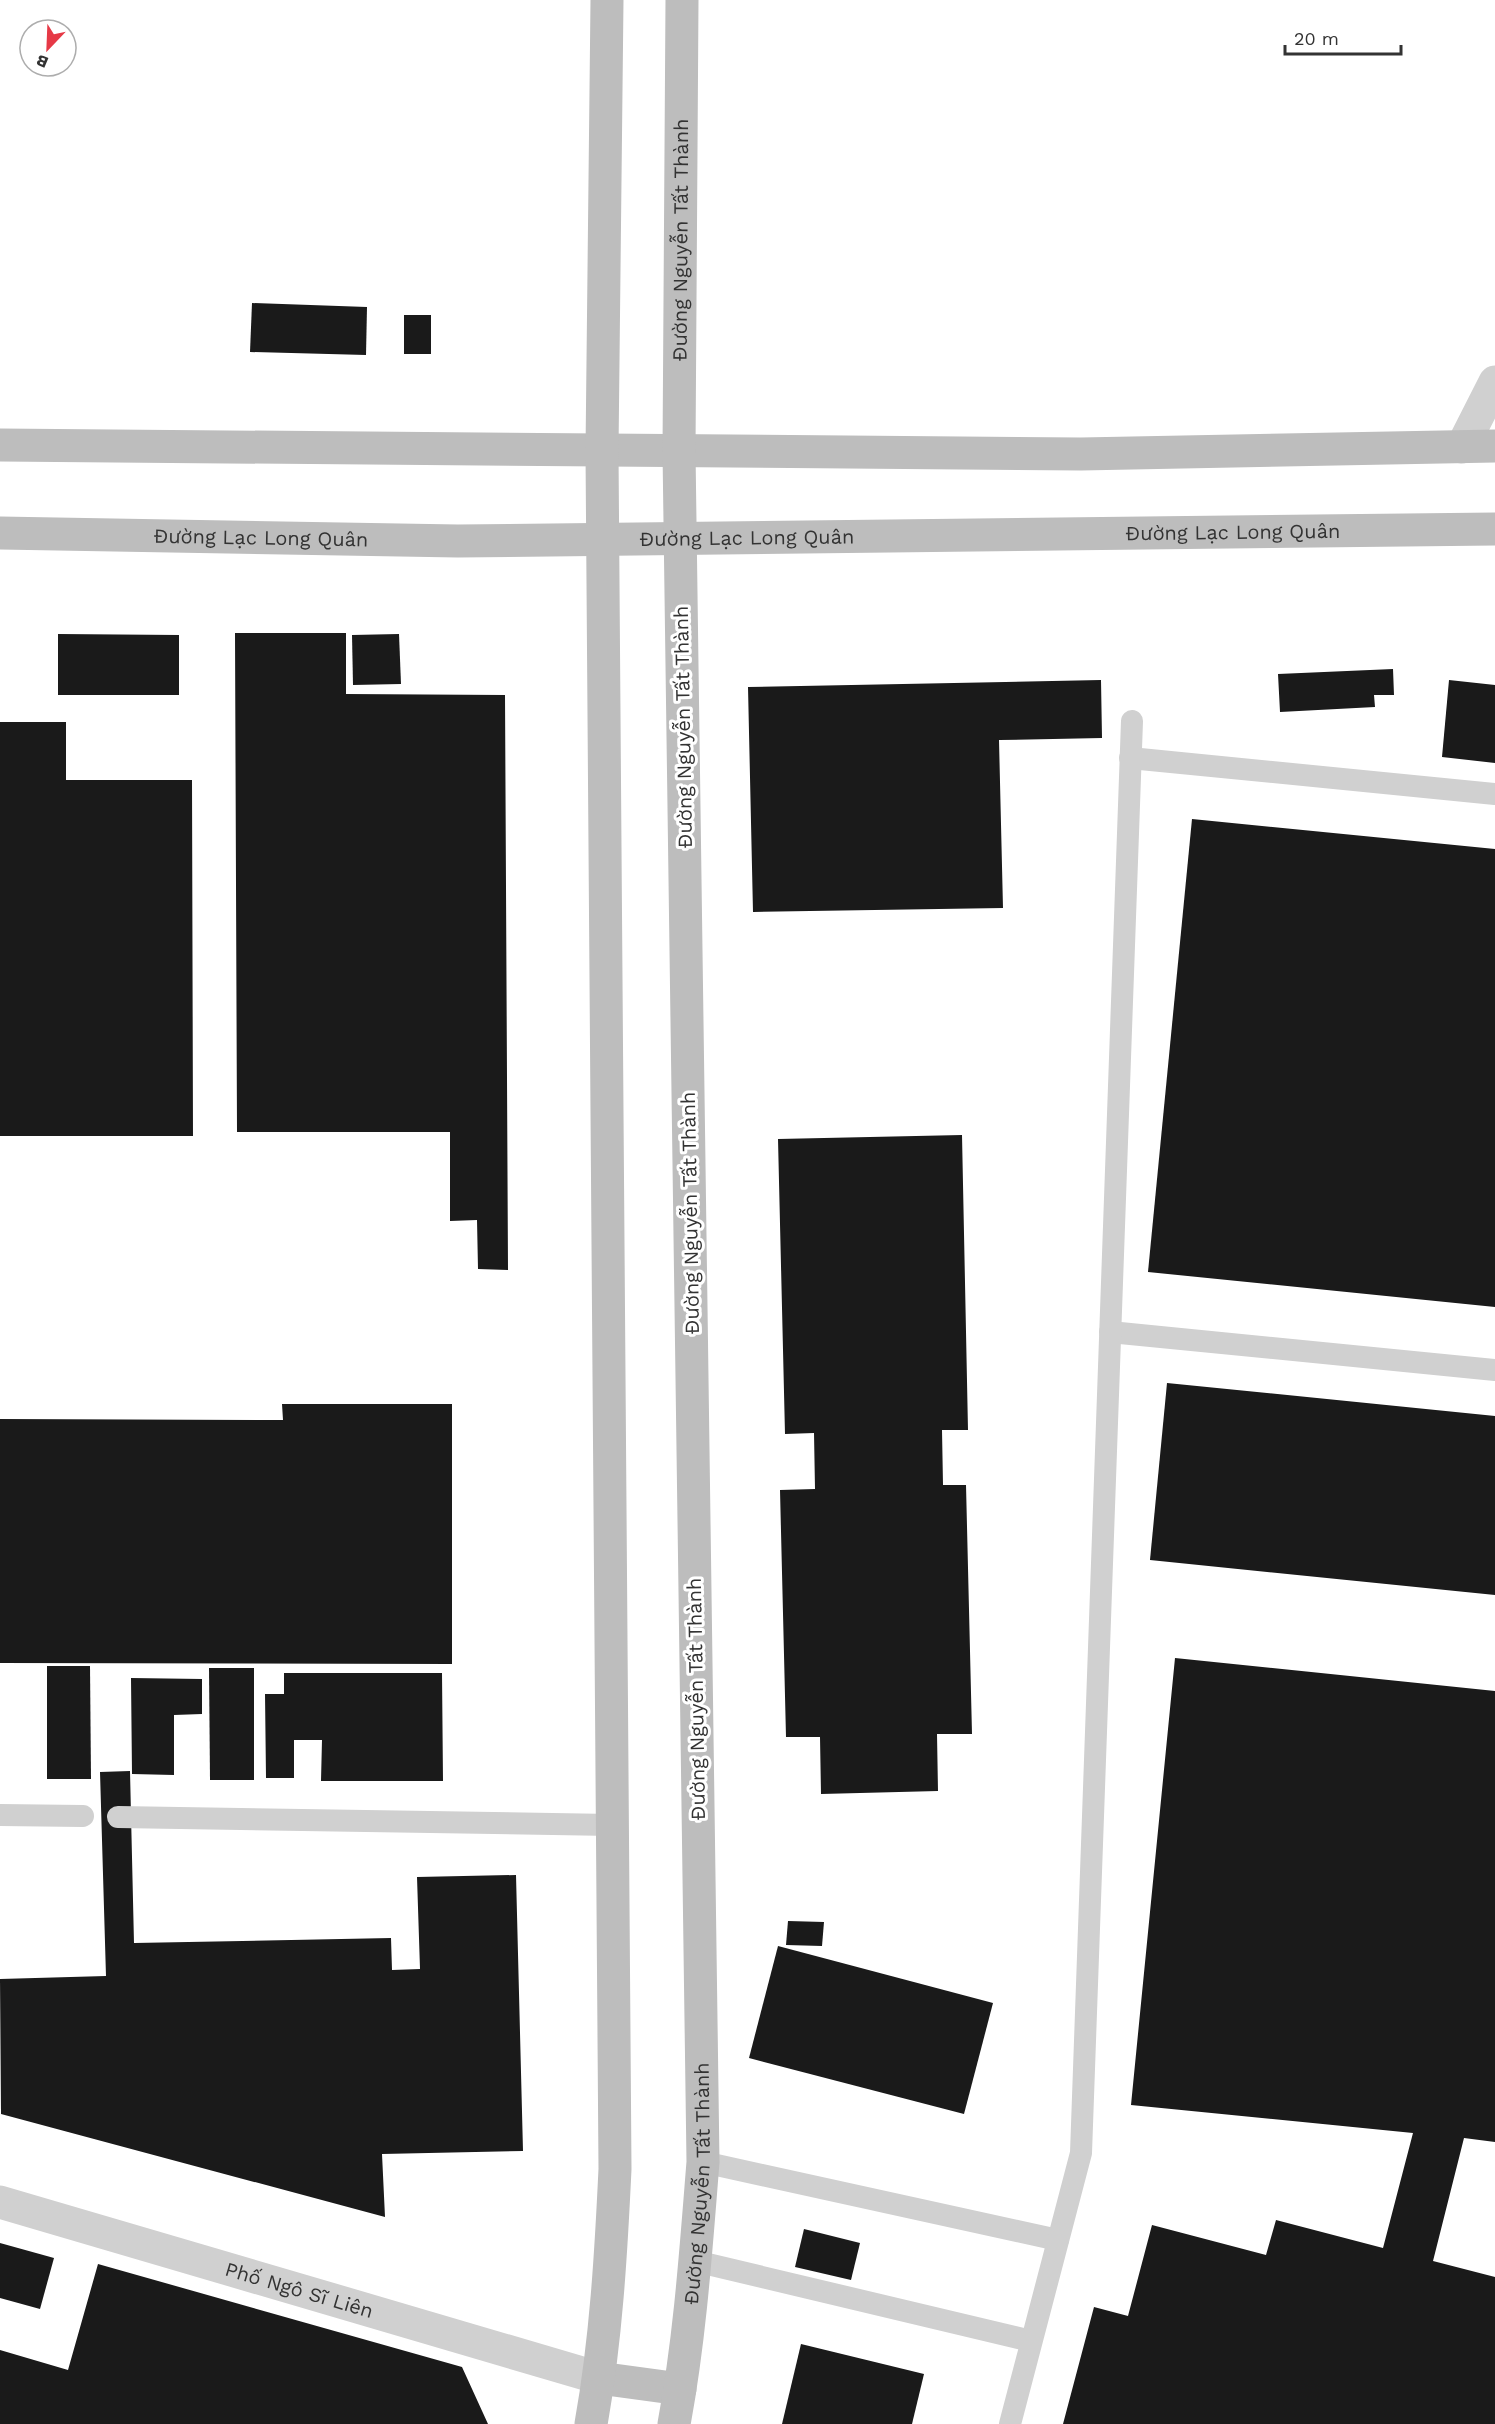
<svg xmlns="http://www.w3.org/2000/svg" width="1495" height="2424" font-family="'Work Sans',sans-serif">
  <rect width="100%" height="100%" fill="#fff"/>
  <g fill="#1a1a1a">
    <polygon points="252,303 367,307 366,355 250,352"/>
    <rect x="404" y="315" width="27" height="39"/>
    <polygon points="235,633 346,633 346,694 505,695 508,1270 478,1269 477,1220 450,1221 450,1132 237,1132"/>
    <polygon points="58,634 179,635 179,695 58,695"/>
    <polygon points="399,634 401,684 353,685 352,635"/>
    <polygon points="1393,669 1394,695 1374,695 1375,707 1280,712 1278,674"/>
    <polygon points="1101,680 1102,738 999,740 1003,908 753,912 748,687"/>
    <polygon points="1449,680 1495,685 1495,763 1442,757"/>
    <polygon points="0,722 66,722 66,780 192,780 193,1136 0,1136"/>
    <polygon points="1192,819 1495,849 1495,1307 1148,1272"/>
    <polygon points="962,1135 968,1430 942,1430 943,1485 966,1485 972,1734 937,1734 938,1791 821,1794 820,1737 786,1737 780,1490 815,1489 814,1433 785,1434 778,1139"/>
    <polygon points="1167,1383 1495,1416 1495,1595 1150,1560"/>
    <polygon points="282,1404 452,1404 452,1664 0,1663 0,1419 283,1420"/>
    <polygon points="1175,1658 1495,1691 1495,2142 1464,2138 1433,2261 1495,2277 1495,2424 1063,2424 1094,2307 1128,2316 1152,2225 1266,2255 1276,2220 1383,2248 1413,2133 1131,2105"/>
    <polygon points="47,1666 90,1666 91,1779 47,1779"/>
    <polygon points="209,1668 254,1668 254,1780 210,1780"/>
    <polygon points="284,1673 442,1673 443,1781 321,1781 322,1740 294,1740 294,1778 266,1778 265,1694 284,1694"/>
    <polygon points="131,1678 202,1679 202,1714 174,1715 174,1775 132,1774"/>
    <polygon points="130,1771 134,1943 391,1938 392,1970 420,1969 417,1877 516,1875 523,2151 382,2154 385,2217 1,2114 0,1979 106,1976 100,1772"/>
    <polygon points="788,1921 824,1922 822,1946 786,1945"/>
    <polygon points="778,1946 993,2003 964,2114 749,2058"/>
    <polygon points="804,2229 860,2243 851,2280 795,2267"/>
    <polygon points="0,2243 54,2258 40,2309 0,2298"/>
    <polygon points="98,2264 462,2367 488,2424 0,2424 0,2350 68,2370"/>
    <polygon points="801,2344 924,2374 912,2424 782,2424"/>
  </g>
  <g fill="none" stroke-linecap="round" stroke-linejoin="round">
    <g stroke="#d0d0d0" stroke-width="22">
      <polyline points="1130,758 1495,794"/>
      <polyline points="1110,1332 1495,1370"/>
      <polyline points="0,1815 83,1816"/>
      <polyline points="118,1817 612,1825"/>
      <polyline points="703,2162 1058,2240"/>
      <polyline points="695,2261 1031,2341"/>
      <polyline points="1010,2424 1081,2153 1132,721"/>
    </g>
    <g stroke="#d0d0d0" stroke-width="33">
      <polyline points="1462,447 1495,382"/>
      <path id="s1" d="M 0,2202 L 599,2378"/>
    </g>
    <g stroke="#bdbdbd" stroke-width="33">
      <polyline points="0,445 1081,454 1495,446"/>
      <path id="s2" d="M 0,533 L 458,541 L 1495,529"/>
      <polyline points="599,2378 680,2389"/>
      <path d="M 591,2424 C 606,2340 611,2254 615,2169 L 602,451 L 607,0"/>
      <path id="s3" d="M 674,2424 C 690,2338 696,2249 703,2162 L 679,451 L 682,0"/>
    </g>
  </g>
  <g text-anchor="middle" dominant-baseline="central" stroke-width="6" stroke-linejoin="round" paint-order="stroke">
    <g font-size="20" fill="#333" stroke="#fff">
      <text stroke="none"><textPath href="#s3" startOffset="2186">Đường Nguyễn Tất Thành</textPath></text>
      <text stroke="none"><textPath href="#s2" startOffset="1233">Đường Lạc Long Quân</textPath></text>
      <text stroke="none"><textPath href="#s2" startOffset="261">Đường Lạc Long Quân</textPath></text>
      <text stroke="none"><textPath href="#s2" startOffset="747">Đường Lạc Long Quân</textPath></text>
      <text transform="translate(683 727) rotate(-91)">Đường Nguyễn Tất Thành</text>
      <text transform="translate(690 1213) rotate(-91)">Đường Nguyễn Tất Thành</text>
      <text transform="translate(696 1699) rotate(-91)">Đường Nguyễn Tất Thành</text>
      <text stroke="none"><textPath href="#s3" startOffset="242">Đường Nguyễn Tất Thành</textPath></text>
      <text stroke="none"><textPath href="#s1" startOffset="312">Phố Ngô Sĩ Liên</textPath></text>
    </g>
  </g>
  <g transform="translate(48 48) rotate(203)"><circle r="28" fill="#ffffff" stroke="#adadad" stroke-width="1.5"/>
  <path d="M0-4.5L10 22L0 15L-10 22Z" fill="#e63946"/>
  <text y="-9" font-size="16" font-weight="bold" text-anchor="middle" fill="#333333">B</text>
  </g>
  <path d="M1285 45v9h116v-9" fill="none" stroke="#333333" stroke-width="3"/>
  <text x="1294" y="45" font-size="18" fill="#333333" stroke="#ffffff" stroke-width="4.5" paint-order="stroke">20 m</text>
</svg>
